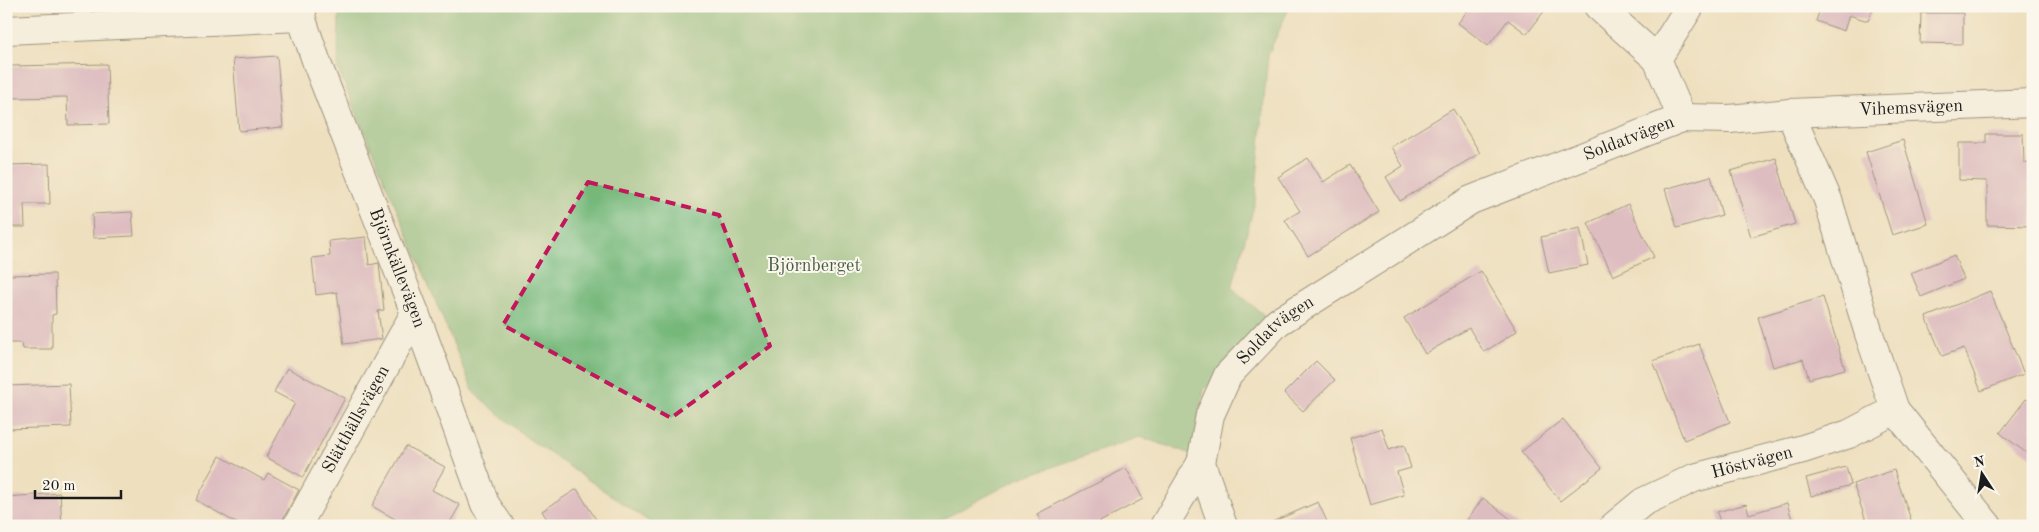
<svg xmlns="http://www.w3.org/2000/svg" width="2039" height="532" font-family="'Old Standard TT',serif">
  <rect width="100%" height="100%" fill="#fbf7ec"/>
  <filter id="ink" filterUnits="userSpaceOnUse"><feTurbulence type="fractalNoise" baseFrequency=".02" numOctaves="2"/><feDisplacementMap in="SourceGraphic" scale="10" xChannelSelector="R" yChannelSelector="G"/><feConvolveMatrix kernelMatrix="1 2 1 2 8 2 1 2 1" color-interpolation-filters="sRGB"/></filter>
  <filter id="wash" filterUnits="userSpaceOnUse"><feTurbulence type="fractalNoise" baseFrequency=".0096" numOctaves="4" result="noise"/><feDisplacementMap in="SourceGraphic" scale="20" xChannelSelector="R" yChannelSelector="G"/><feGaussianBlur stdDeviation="1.12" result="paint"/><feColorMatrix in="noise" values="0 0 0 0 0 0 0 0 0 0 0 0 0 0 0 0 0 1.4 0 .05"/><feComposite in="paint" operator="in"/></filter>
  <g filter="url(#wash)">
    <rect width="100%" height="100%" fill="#eee0bf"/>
    <polygon fill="#76b87a" stroke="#496a4b" points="339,6 1290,6 1268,55 1255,202 1232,288 1265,316 1204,390 1191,454 1140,437 1020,478 930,526 664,526 651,523 526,437 474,393 338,69"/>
    <g id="blocks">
      <g fill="#c993c4">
        <polygon points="1471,6 1548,6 1527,34 1508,20 1488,46 1458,23"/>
        <polygon points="1821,6 1874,6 1868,21 1849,15 1844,31 1816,21"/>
        <polygon points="1921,13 1963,13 1963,44 1920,43"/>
        <polygon points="277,56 283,127 239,131 233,59"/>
        <polygon points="107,64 109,124 68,125 67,97 12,98 11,66"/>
        <polygon points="1453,109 1480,153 1400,201 1386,177 1403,166 1391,147"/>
        <polygon points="1986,134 2023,134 2024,163 2033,163 2033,226 1987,225 1987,181 1959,180 1959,143 1986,143"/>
        <polygon points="1903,140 1928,224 1892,235 1866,152"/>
        <polygon points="1308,158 1323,182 1350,165 1379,212 1308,256 1285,220 1300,211 1278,177"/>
        <polygon points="1776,158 1795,224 1751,237 1731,171"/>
        <polygon points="49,164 50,204 24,204 25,227 6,227 6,165"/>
        <polygon points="1711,176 1722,215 1677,228 1665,189"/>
        <polygon points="1628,204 1654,257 1613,276 1588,223"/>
        <polygon points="132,212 134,236 93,238 92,214"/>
        <polygon points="1580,228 1588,265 1549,273 1541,237"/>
        <polygon points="366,237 369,265 379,263 384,310 378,311 382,339 344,344 337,292 316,295 312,258 330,256 329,241"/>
        <polygon points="1954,255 1964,279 1921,297 1911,273"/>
        <polygon points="1481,271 1517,331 1484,352 1469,328 1425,354 1404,318"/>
        <polygon points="55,274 56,314 52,315 52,349 23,349 22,343 10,343 10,316 6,316 6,275"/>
        <polygon points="1990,291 2024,374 1981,391 1964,348 1942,356 1926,317"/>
        <polygon points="1823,297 1845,369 1809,379 1803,359 1773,367 1758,317"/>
        <polygon points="1699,344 1730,422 1684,440 1653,361"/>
        <polygon points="1316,361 1335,380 1303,411 1284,393"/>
        <polygon points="287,368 345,398 303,477 266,457 295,403 274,392"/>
        <polygon points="69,384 71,427 6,429 6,386"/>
        <polygon points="2026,399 2033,404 2033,458 2000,433"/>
        <polygon points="1563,419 1602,468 1560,501 1521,452"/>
        <polygon points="1382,428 1389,450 1404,445 1411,468 1397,472 1404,495 1370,505 1350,438"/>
        <polygon points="406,446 445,467 432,490 460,505 448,526 407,526 372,506"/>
        <polygon points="220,456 264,480 268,473 299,490 279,526 237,526 238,524 196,500"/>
        <polygon points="1846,467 1851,485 1811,496 1806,478"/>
        <polygon points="1126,468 1143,499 1092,526 1043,526 1037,514"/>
        <polygon points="1894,470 1912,523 1904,526 1868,526 1853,484"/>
        <polygon points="577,489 600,526 551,526 542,511"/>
        <polygon points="60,493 62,526 6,526 6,497"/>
        <polygon points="1483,498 1520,526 1463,526"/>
        <polygon points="1318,502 1329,526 1273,526 1272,522"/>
        <polygon points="1787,503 1794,526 1721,526 1717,512 1746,504 1749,514"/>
      </g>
    </g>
  </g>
  <g filter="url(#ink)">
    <use href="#blocks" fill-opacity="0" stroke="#3c3934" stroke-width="1"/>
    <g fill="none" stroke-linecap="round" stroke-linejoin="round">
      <g stroke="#3c3934" stroke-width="30">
        <g id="minor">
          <path id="s1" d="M 303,6 L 301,17 L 318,66 L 415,313 L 485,504 L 500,526"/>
          <polyline points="1598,6 1657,59 1682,118"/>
          <polyline points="6,30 301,17"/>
          <polyline points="1657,59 1690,6"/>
          <path id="s2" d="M 1790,113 L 2033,103"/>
          <path id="s3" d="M 297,526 L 415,313"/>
          <polyline points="1164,526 1201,463"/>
          <path id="s4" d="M 1223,526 L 1201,463 L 1210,415 L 1228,375 L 1278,322 L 1471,200 L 1682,118 L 1730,119 L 1790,113 L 1828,200 L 1869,334 L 1895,410 L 1988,526"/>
          <path id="s5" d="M 1614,526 L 1643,502 L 1694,478 L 1803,449 L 1849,434 L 1895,410"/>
        </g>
      </g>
      <use href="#minor" stroke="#fff" stroke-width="28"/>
    </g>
  </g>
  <path d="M0 0H2039V532H0ZM 588,182 L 719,215 L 770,346 L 671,418 L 503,325 Z" fill="#eee0bf" fill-opacity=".55" fill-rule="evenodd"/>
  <path fill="none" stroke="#c2185b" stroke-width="4" stroke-dasharray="10 6" stroke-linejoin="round" d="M 588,182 L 719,215 L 770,346 L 671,418 L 503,325 Z"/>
  <g text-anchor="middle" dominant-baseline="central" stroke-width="4" stroke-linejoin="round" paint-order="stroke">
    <g font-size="18" fill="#1c1c1c" stroke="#fbf7ec">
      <text stroke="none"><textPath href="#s2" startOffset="121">Vihemsvägen</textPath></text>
      <text stroke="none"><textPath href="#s4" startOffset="630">Soldatvägen</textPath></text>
      <text stroke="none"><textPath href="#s1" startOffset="280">Björnkällevägen</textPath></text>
      <text stroke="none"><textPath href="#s4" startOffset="225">Soldatvägen</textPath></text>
      <text stroke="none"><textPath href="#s3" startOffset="122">Slätthällsvägen</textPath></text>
      <text stroke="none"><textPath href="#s5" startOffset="154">Höstvägen</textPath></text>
    </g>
    <g font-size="18" fill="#465d44" stroke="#fbf7ec">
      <text x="814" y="266">Björnberget</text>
    </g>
  </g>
  <rect width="2039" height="532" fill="none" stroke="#fbf7ec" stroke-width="25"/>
  <g transform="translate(1982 474) rotate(348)" stroke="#fbf7ec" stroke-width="4" paint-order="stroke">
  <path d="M0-4L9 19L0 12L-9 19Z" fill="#1c1c1c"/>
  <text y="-8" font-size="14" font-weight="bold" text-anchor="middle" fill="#1c1c1c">N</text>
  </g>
  <path d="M35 490v8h86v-8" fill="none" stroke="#1c1c1c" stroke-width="2.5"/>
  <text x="42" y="490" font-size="15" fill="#1c1c1c" stroke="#fbf7ec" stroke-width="4" paint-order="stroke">20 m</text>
</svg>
